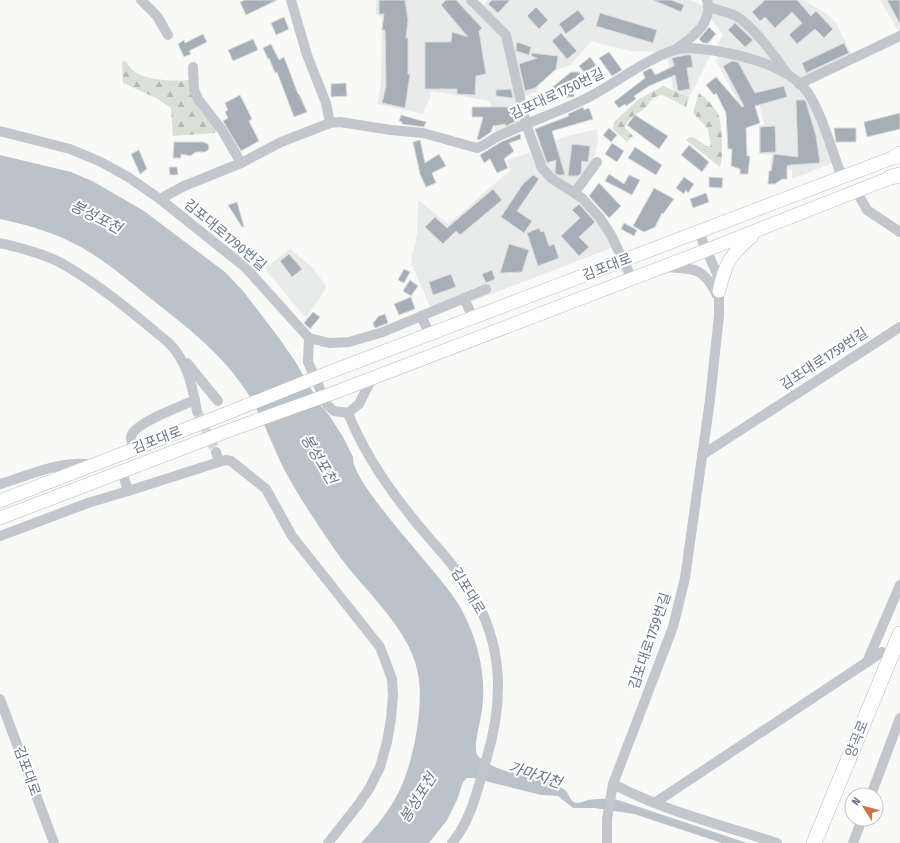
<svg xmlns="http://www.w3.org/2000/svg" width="900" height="843" font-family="'Fira Sans Condensed','Noto Sans KR',sans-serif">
  <defs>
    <pattern id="forest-firs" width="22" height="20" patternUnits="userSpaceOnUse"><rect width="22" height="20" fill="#dadfd8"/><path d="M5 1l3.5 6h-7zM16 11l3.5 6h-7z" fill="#b5b9b5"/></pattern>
  </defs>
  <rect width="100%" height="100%" fill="#f9f9f7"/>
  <g fill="#e9ebea">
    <polygon points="376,0 466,0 503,35 522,122 496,133 490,101 431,91 430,98 423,114 377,104 381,85 382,17 376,14"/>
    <polygon points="488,0 691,0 703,6 706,12 690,35 663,52 630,51 591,41 571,65 556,70 536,67 533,70 539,89 537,92 523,97 507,30 484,6"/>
    <polygon points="711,0 804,0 827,14 836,23 852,55 798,80 763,39 713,5"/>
    <polygon points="880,0 900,0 900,32 899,32"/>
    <polygon points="712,11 736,19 777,63 716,47 723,35 710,17"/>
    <polygon points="680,52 709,54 710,56 689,97 673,89 667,56"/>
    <polygon points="727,55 780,74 802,92 815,116 832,163 792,179 792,169 770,166 772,155 759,154 759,125 764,125 758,97 741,106 716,61 719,56"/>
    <polygon points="597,129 598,141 593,161 575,187 549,173 536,147 568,136"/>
    <polygon points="532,152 535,159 581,200 614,247 434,316 411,262 417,234 418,202 420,201 448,224 511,170 507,160"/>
    <polygon points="290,249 312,267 326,286 326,288 307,317 304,316 266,270 266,267"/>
  </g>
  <g fill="url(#forest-firs)">
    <path d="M 124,60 C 128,64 131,69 135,72 C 146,80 176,82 189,80 L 218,130 L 214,133 L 173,136 L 171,108 L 156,98 L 123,83 L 122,63 Z"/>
    <path d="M 663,86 L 689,97 L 686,107 L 663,95 C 654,95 652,100 647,106 C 640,114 627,116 625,128 L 633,136 L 627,142 L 613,129 L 614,122 L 639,99 Z"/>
    <path d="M 699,93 C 706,98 714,106 718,114 C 722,122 724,160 720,167 L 686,140 L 690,137 L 693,137 L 708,147 L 711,146 L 708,129 L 693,113 Z"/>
  </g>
  <path fill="#bbc3c8" d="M 0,155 L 71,172 L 94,182 L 144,211 L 225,272 L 243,291 L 279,338 L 295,361 L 321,406 L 329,415 L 343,437 L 353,457 C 351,484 442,575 459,605 C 477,637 487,673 482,710 C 481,719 472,750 478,756 C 492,772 532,776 551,783 C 556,785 561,787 565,790 C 569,793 570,802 576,803 C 580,803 584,801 588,800 C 599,799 608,798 618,800 L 747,843 L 722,843 L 634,814 L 595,808 L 573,808 L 558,796 L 541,795 L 473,778 L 467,778 L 463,782 L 457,800 L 447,820 L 429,843 L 361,843 C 374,829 387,814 396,797 C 412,770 423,712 419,680 C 414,630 362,590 335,550 C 317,524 299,497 284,469 C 271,443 261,412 244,388 C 219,350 180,322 145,294 C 122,275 98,255 71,242 C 49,231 24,224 0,219 Z"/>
  <g fill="#a8aeb5" stroke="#dadbd9">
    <polygon points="245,0 277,0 246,15 240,2"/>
    <polygon points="379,0 405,0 408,20 406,38 408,38 408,74 410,74 405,108 382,103 386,86 385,30 382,30 384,14 379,14"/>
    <polygon points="446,0 456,0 482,28 479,31 486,74 476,76 475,95 457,94 457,89 425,89 425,42 451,42 452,32 468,37 441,5"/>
    <polygon points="492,0 510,0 498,13 488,4"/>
    <polygon points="653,0 671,0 684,5 681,12"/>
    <polygon points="765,0 797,0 811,16 816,11 833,29 824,38 815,29 797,44 789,35 802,23 792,12 775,28 765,17 760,21 752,12"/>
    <polygon points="887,0 900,0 900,24"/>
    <polygon points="536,7 548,20 539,29 527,16"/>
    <polygon points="578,10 585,19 566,34 559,24"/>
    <polygon points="600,13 657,30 653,43 596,26"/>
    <polygon points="284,17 289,29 276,35 271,23"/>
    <polygon points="735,23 753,40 745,47 728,30"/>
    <polygon points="709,27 716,34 708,43 703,43 699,39"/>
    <polygon points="561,33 577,51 567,59 552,41"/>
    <polygon points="203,34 207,42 189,51 191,54 184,57 178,44 184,40 185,43"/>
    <polygon points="253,39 258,50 233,61 228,50"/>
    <polygon points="517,42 531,47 529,55 516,51"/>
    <polygon points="844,43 849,53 806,73 802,63"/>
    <polygon points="271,44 279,60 284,57 298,94 299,94 307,112 294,117 277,72 275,73 269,58 268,59 263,48"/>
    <polygon points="609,52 622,70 612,76 599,58"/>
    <polygon points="532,53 558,56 556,69 535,88 525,91 519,64 537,58 531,56"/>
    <polygon points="686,55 691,55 693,67 687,68 690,89 678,91 675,75 649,86 634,96 636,99 626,106 625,104 619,108 614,102 645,78 643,72 651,68 655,75 674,66 672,58"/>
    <polygon points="590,57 596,65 585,73 579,66"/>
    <polygon points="732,61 738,62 755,93 784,86 787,97 755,106 760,123 746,128 747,156 750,156 748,174 740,174 740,169 731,166 732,149 728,149 726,113 716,93 714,95 706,85 716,77 742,107 744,106 723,66"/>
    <polygon points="571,72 579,72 581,79 581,89 574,92 574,97 555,97 535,101"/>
    <polygon points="346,83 347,96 331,97 331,84"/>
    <polygon points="511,89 513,98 496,96 496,90"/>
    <polygon points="240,95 252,119 249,121 259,141 241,151 223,121 228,118 225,112 228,110 225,103"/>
    <polygon points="796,100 805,100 806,102 816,136 820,163 790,165 787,166 787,179 782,179 775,184 768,184 769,171 771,171 774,154 798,157"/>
    <polygon points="472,107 515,107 518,120 506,126 505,124 493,126 491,132 479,140 477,139 483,117 472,117"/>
    <polygon points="583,107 584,110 589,108 593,119 552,131 565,175 558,175 555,173 556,160 547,163 535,129 569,116 568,114"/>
    <polygon points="900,113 900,129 867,137 864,122"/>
    <polygon points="401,115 426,122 424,127 402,124 402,122 399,121"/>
    <polygon points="635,115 668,136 659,149 627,125"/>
    <polygon points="775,126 776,152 760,153 760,127"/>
    <polygon points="609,128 617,135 611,142 603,135"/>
    <polygon points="834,128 856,128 856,142 836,142"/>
    <polygon points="520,134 521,139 509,143 514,151 504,159 508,168 497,173 490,159 484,163 480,155 501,142"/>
    <polygon points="420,140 425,163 439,154 446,166 432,173 436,183 426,187 420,174 413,142"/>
    <polygon points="174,142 203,142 208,144 209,149 205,152 196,152 190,156 181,154 181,158 173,158"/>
    <polygon points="612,143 624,151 617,162 605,154"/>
    <polygon points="572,144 590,146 588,162 582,161 581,173 578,176 568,176"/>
    <polygon points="689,145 709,162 702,172 681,155"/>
    <polygon points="635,147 662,165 656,175 628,158"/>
    <polygon points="139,150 147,169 140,174 131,154"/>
    <polygon points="169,167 177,167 178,175 170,175"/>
    <polygon points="609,174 624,184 629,175 640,180 632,195 605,181"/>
    <polygon points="533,175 539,179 517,211 532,221 524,233 501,217 523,184"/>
    <polygon points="684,177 694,184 688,193 686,190 684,194 676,188"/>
    <polygon points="709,177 723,178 722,188 709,187"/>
    <polygon points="599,183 621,206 609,218 589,196"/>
    <polygon points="654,188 674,199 663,214 662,213 655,227 644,232 633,226"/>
    <polygon points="493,189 502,200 460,235 456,231 443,244 425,227 435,217 447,228"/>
    <polygon points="706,193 709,202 693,208 690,199"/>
    <polygon points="237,202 244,227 242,227 228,205"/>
    <polygon points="579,204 595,222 579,237 589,247 579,256 561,236 580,218 572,210"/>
    <polygon points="624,223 637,230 634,236 621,229"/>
    <polygon points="539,228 541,232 544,231 549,246 554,244 559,258 538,266 527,233"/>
    <polygon points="509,244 529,250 522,272 500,273"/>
    <polygon points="289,254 302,269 292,277 280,261"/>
    <polygon points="404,269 410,272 404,283 398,280"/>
    <polygon points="492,270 495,279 486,283 482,274"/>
    <polygon points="451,274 456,287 433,295 429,282"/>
    <polygon points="410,280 418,286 411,296 403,291"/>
    <polygon points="411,297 415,309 399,315 394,304"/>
    <polygon points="313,312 320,317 310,329 304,323"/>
    <polygon points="385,314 388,323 375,328 373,323 379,316"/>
  </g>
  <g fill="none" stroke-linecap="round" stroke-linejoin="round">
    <polyline stroke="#d6d8da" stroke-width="10" stroke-dasharray="10 5" stroke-linecap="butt" points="197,411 216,452"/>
    <g stroke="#b7babe" stroke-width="14">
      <g id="major">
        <path d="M 719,291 C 726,261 730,256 752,236"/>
        <polyline points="330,372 900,155"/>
        <polyline points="336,392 707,250 900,174"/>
        <polyline points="0,501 225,414"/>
        <polyline points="0,518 233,429"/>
      </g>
    </g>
    <g stroke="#b6b9bc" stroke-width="16">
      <g id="highway">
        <polyline points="895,157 900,154"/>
        <polyline points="891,177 900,175"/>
        <polyline points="814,843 900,634"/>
      </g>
    </g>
    <g stroke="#c3c6ca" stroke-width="10">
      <polyline points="141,0 157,16 168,35"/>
      <polyline points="291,0 307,55 326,103 330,123"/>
      <polyline points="471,0 506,35 526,124 542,168 551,178 582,198 600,218 611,235 632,279"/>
      <path d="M 709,7 C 718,10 727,12 736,16 C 753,26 776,57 787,74"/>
      <path d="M 675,50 C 691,38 714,23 707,0"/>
      <polyline points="193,67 194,89 198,99 222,130 241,163"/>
      <polyline points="799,84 900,36"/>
      <polyline points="0,131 70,149 101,162 128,177 160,199 245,267 309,338 329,343 349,342 383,332 486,289"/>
      <polyline points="575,192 597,162"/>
      <polyline points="857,192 867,210 900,232"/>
      <path d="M 160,199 L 184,186 L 241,163 L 281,142 L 330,123 L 340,122 L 391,130 L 423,133 L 477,148 C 486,145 493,138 501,135 C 529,122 559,112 587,98 C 616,83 643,61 674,50 C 685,46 699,49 710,50 C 742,55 788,65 808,93 C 822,114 832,152 842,177"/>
      <path d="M 0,243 C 20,248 42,253 61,263 C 99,284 135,315 169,343 C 188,363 192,385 197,411"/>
      <path d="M 666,267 C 696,269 703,267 717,295"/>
      <polyline points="464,298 473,318"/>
      <polyline points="421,316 430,335"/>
      <path d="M 309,338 L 308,362 L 327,405 L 334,411 L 348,413 C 362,448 384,482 407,511 C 424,534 446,555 463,579 C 502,635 506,692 487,757 C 478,787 472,819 452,843"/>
      <polyline points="187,363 218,401"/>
      <polyline points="348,413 359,404 372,378"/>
      <path d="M 134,450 C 133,446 131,441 131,437 C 133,423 182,406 195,400"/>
      <polyline points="216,452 219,462 226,460 231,461 266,489 292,536 380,647 392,679 393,695 391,719 387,742 380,767 369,789 358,805 328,843"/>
      <polyline points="702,455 900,327"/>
      <path d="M 0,484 C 28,476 62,459 91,465"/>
      <polyline points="128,491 219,462"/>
      <polyline points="0,536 88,503 128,491 122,471"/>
      <polyline points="867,662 900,585"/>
      <polyline points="0,699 54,843"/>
      <path d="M 613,784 C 664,811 722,825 777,843"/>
      <polyline points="871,795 900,718"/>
      <polyline points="656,802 882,652"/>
      <polyline points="607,843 607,819 613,784 673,627 685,578 710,400 719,315 719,291 717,274 699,233"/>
      <polyline points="853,843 862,819"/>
    </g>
    <use href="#major" stroke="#fff" stroke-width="13"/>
    <use href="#highway" stroke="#fff" stroke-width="15"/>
    <g stroke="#b7babe" stroke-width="14" stroke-linecap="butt">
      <g id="major-bridge">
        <polyline points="225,414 330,372"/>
        <polyline points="233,429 336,392"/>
      </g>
    </g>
    <use href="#major-bridge" stroke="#fff" stroke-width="13"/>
  </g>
  <g text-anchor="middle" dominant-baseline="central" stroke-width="4" stroke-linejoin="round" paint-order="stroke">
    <g font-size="14" fill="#6b7684" stroke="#fff">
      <text transform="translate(557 94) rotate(-25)">김포대로1750번길</text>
      <text transform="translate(225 235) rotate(40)">김포대로1790번길</text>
      <text transform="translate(607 267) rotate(-21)">김포대로</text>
      <text transform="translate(824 359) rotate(-33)">김포대로1759번길</text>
      <text transform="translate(157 440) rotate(-21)">김포대로</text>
      <text transform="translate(468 591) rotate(59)">김포대로</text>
      <text transform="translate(650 641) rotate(-71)">김포대로1759번길</text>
      <text transform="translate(857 739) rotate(-68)">양곡로</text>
      <text transform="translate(27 771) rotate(70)">김포대로</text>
    </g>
    <g font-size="15" font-style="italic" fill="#67767f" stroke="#fff">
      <text transform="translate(96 217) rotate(27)">봉성포천</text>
      <text transform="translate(319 459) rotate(59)">봉성포천</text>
      <text transform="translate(535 775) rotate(18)">가마지천</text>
      <text transform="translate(418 798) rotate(-58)">봉성포천</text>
    </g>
  </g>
  <g transform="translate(864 807) rotate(306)"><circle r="19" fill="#ffffff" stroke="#c4c8ce"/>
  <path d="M0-3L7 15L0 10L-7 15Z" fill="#d1723f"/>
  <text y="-6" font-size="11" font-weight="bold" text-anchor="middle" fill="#6b7684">N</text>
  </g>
</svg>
